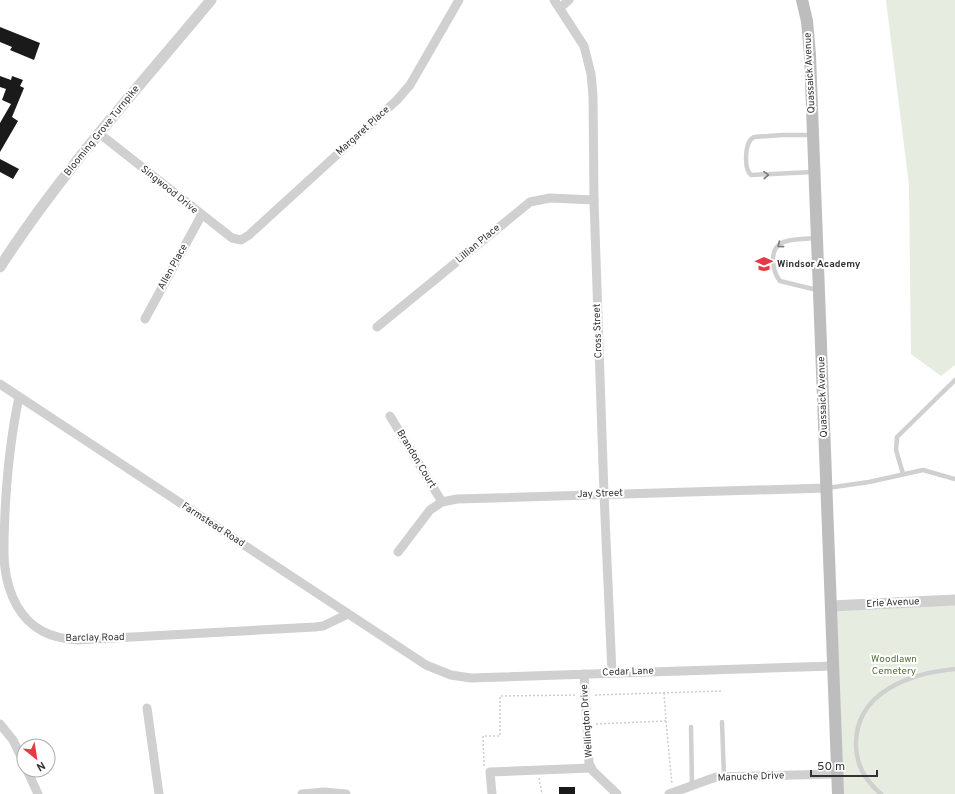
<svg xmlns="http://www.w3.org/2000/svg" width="955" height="794" font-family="Overpass,sans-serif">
  <rect width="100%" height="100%" fill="#fff"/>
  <g fill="#e6ecdf">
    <polygon points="886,0 955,0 955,365 941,376 911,354 909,185"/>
    <polygon points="955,601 955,794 838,794 831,606"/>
  </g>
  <g fill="#1a1a1a">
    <polygon points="0,27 40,43 34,60 10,50 12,47 0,42"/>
    <polygon points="0,76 11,80 12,76 23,80 20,86 24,88 12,117 18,121 0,152 0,123 11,104 2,100 6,89 0,87"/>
    <polygon points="0,159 19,169 13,179 0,172"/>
    <rect x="559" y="787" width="16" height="7"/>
  </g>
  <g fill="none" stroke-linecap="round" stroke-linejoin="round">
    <g stroke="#cdcdcd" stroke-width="1.5" stroke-dasharray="2 2" stroke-linecap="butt">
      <polyline points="595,695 721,691"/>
      <polyline points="666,721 672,785"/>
      <polyline points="596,724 666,721 664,693"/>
      <polyline points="484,766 483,736 500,736 500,696 577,695"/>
      <polyline points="539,778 542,794"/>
    </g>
    <g stroke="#d0d0d0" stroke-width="4.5">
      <path d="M 812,135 L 783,135 L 754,137 C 744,142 744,169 751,175 L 813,172"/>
      <path d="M 816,238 C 799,240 774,236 773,258 C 773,267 774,274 780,281 L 817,290"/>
      <polyline points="903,474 896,450 897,437 955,380"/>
      <polyline points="827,488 869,482 923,470 955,479"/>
      <polyline points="722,722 724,777"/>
      <polyline points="691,727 692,786"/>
      <path d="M 881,794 C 865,780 856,765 856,744 C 856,691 912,673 955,669"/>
    </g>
    <g stroke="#d0d0d0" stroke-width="9">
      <polyline points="554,0 584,46 591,74 593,96 594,200 604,494 612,673"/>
      <polyline points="560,8 569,0"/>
      <polyline points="100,134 232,238 241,240 249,235 397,100 410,85 459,0"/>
      <polyline points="145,319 201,216"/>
      <polyline points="377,327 530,202 550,198 594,200"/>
      <polyline points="0,384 426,665 451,675 471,678 833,666"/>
      <path d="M 19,397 C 11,435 7,473 5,512 C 4,546 0,575 17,606 C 31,630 51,638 77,640 L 315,627 L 323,626 L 348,614"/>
      <polyline points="390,416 442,502"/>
      <polyline points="398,552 430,510 442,502 457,499 827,488"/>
      <polyline points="584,674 589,763 593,771 617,794"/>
      <polyline points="147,708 159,794"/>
      <polyline points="0,724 13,740 24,763"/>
      <polyline points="27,770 38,794"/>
      <polyline points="302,794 324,792 346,794"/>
      <polyline points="492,794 490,772 591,768"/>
      <polyline points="669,794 716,777 837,774"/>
    </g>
    <g stroke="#d0d0d0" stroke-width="11">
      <path d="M 0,267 C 61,172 139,87 211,0"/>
      <polyline points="831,606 955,600"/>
    </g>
    <polyline stroke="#bdbdbd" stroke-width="12" points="802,0 807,21 810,55 838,794"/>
  </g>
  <defs><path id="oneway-chevron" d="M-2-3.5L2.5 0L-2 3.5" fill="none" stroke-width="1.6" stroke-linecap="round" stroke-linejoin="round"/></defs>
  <g stroke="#7a7a7a">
    <use href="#oneway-chevron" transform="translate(766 175) rotate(-3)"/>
    <use href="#oneway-chevron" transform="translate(780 245) rotate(143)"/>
  </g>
  <defs>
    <g id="school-bare" transform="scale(1.38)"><path d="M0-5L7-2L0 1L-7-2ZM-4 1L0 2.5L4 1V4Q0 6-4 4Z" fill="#e63946" stroke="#fff" stroke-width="2.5" paint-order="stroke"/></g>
  </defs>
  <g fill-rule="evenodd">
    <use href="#school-bare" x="764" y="264"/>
  </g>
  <g text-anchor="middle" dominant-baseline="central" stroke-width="4" stroke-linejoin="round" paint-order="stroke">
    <g font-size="10" fill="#333" stroke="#fff">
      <text transform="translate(810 73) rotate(-93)">Quassaick Avenue</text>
      <text transform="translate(102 131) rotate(-51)">Blooming Grove Turnpike</text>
      <text transform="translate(363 131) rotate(-42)">Margaret Place</text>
      <text transform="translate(169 190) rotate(39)">Singwood Drive</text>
      <text transform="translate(478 244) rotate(-40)">Lillian Place</text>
      <text transform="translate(173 267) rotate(-61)">Allen Place</text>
      <text transform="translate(598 331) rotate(-92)">Cross Street</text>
      <text transform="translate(823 397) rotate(-92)">Quassaick Avenue</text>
      <text transform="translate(416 459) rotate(59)">Brandon Court</text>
      <text transform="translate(600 494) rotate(-2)">Jay Street</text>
      <text transform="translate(213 525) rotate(33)">Farmstead Road</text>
      <text transform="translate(893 603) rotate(-3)">Erie Avenue</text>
      <text transform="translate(95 638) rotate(-1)">Barclay Road</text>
      <text transform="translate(628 672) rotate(-2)">Cedar Lane</text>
      <text transform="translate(587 721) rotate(-94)">Wellington Drive</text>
      <text transform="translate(751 777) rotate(-2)">Manuche Drive</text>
    </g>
    <g font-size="10" font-weight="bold" fill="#333" stroke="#fff" text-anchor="start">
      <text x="777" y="264">Windsor Academy</text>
    </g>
    <g font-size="10" fill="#56703f" stroke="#fff">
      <text x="894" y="659">Woodlawn<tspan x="894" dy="12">Cemetery</tspan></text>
    </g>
  </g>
  <g transform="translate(36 758) rotate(150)"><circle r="19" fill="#ffffff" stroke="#adadad"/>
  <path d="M0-3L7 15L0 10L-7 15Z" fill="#e63946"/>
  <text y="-6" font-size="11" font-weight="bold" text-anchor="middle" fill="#333333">N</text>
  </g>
  <path d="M811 770v6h66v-6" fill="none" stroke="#333333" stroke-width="2"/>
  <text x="817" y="770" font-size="12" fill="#333333" stroke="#ffffff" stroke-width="3" paint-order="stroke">50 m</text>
</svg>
